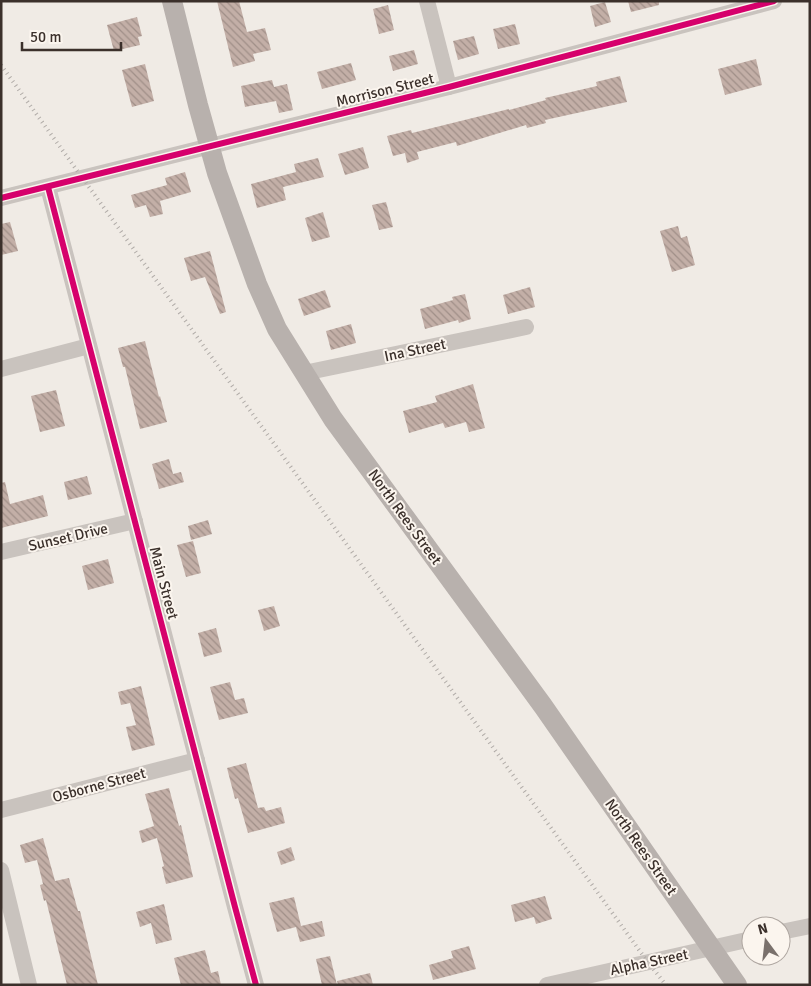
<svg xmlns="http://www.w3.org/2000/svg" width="811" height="986" font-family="Signika,sans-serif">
  <defs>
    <pattern id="building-back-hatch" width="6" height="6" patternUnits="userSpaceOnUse" patternTransform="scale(1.25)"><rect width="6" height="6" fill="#c3afa7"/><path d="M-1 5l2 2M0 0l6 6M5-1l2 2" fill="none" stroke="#a08f88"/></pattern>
  </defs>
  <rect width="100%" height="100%" fill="#f0ebe5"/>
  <g fill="url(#building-back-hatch)">
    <polygon points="217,1 239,1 247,32 265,28 271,50 253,54 255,61 233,67"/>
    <polygon points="628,1 659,1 659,5 631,12"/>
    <polygon points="605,2 611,22 595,27 590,6"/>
    <polygon points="388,5 394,30 379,34 373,9"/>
    <polygon points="137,17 142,36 138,37 140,45 114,51 107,25"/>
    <polygon points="515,24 520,44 498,49 493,29"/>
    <polygon points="474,36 479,54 458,60 453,41"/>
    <polygon points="414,50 418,64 393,71 389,56"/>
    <polygon points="756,59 762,85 725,95 718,69"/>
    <polygon points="351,63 356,80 322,89 317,72"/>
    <polygon points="145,64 154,101 132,107 122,70"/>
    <polygon points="620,76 627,102 545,120 546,123 527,128 526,125 457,146 456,142 417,152 419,159 407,163 405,153 393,156 387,136 411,130 412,133 509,109 509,110 546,100 545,98 597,86 596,82"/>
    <polygon points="272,80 274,87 287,84 293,110 279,113 276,101 245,107 241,86"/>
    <polygon points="363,147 369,168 345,175 338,154"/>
    <polygon points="318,158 324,177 283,187 286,200 257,208 251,184 296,172 294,164"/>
    <polygon points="185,172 191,192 160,201 163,214 150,217 146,205 135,208 131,195 167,185 165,178"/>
    <polygon points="386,202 393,227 379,230 372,205"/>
    <polygon points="323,212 330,237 312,242 305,218"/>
    <polygon points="10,222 18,251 1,255 1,224"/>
    <polygon points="678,226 681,238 687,236 695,265 672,272 660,231"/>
    <polygon points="210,251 226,312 220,314 205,277 191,281 184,258"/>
    <polygon points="530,287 535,307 508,314 503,295"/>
    <polygon points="325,290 331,307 304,316 298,299"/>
    <polygon points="465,294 471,319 459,323 458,320 425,329 420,309 453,300 452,297"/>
    <polygon points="351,324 356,343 331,350 326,331"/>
    <polygon points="145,341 159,397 160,396 167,422 140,429 125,367 123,367 118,348"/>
    <polygon points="473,384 485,428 469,432 466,422 445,428 443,423 409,433 403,411 437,402 435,396"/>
    <polygon points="56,390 65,426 40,432 31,396"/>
    <polygon points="169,459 173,474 181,472 184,482 159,489 152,464"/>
    <polygon points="87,476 92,494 68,500 64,482"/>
    <polygon points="5,482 10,504 43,495 48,516 1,528 1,483"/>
    <polygon points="208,520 212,534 191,540 188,526"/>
    <polygon points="193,541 201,573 186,577 177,545"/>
    <polygon points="108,559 114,583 88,590 82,566"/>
    <polygon points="274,606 280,626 264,631 258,610"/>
    <polygon points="216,628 222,652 204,657 198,633"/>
    <polygon points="230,682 235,700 244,698 248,713 219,720 210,687"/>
    <polygon points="141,686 155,745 132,751 126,727 136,725 130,703 121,705 118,692"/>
    <polygon points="246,763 258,808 264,807 266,811 281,807 285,823 248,833 238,798 235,799 227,768"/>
    <polygon points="169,788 179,826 181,825 193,877 166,884 162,867 164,866 157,838 142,843 139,831 154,826 145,794"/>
    <polygon points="43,838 55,881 69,878 78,911 80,911 98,985 67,985 46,900 44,901 40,885 43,884 37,860 25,863 20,845"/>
    <polygon points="291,847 295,860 281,865 277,852"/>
    <polygon points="545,896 552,919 536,924 534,917 515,922 511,905"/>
    <polygon points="294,897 301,926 322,921 325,936 300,942 296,927 277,932 269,903"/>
    <polygon points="164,904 172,940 156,944 151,923 140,927 136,912"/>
    <polygon points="469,946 476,969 433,980 429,965 453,958 451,951"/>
    <polygon points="205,950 211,973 218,971 221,985 181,985 174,958"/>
    <polygon points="330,956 337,985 322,985 316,959"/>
    <polygon points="370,973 373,985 338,985 337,981"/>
  </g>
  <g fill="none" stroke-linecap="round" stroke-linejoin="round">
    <g stroke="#c9c3be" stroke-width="16">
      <polyline points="427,1 449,87"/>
      <polyline points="48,187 235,907 256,985"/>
      <polyline points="1,198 449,87 774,1"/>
      <polyline points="1,369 89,346"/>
      <polyline points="304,373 526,327"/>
      <polyline points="1,552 135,521"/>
      <polyline points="1,810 197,760"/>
      <polyline points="1,870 29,985"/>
      <polyline points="781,932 810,926"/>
      <polyline points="547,985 751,939"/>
    </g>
    <polyline stroke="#b8b1ad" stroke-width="20" points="172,1 198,105 217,173 257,284 277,329 333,419 543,706 737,985"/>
    <polyline stroke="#b1aca8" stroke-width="4" stroke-dasharray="1 4" stroke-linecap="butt" points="1,65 647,961 666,985"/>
    <g stroke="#fbf5ee" stroke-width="9">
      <g id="cycleway">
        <polyline points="48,187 235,907 256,985"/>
        <polyline points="1,198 449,87 774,1"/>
      </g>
    </g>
    <use href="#cycleway" stroke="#d6006c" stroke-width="6"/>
  </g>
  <g text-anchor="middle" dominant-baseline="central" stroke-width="4" stroke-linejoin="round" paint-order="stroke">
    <g font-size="15" fill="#3b302b" stroke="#fbf5ee">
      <text transform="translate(385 90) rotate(-14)">Morrison Street</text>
      <text transform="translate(415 350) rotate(-12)">Ina Street</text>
      <text transform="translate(405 517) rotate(54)">North Rees Street</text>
      <text transform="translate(68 537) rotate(-13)">Sunset Drive</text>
      <text transform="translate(164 583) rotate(75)">Main Street</text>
      <text transform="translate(99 785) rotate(-15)">Osborne Street</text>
      <text transform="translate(641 847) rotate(55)">North Rees Street</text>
      <text transform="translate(649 962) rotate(-12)">Alpha Street</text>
    </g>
  </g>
  <rect width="811" height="986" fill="none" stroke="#3b302b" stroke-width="5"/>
  <g transform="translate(766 941) rotate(345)"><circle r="24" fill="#fbf5ee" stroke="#aea6a0"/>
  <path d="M0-4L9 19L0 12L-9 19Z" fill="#7a716c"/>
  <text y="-8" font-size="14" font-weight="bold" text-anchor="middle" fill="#3b302b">N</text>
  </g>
  <path d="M22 42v8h99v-8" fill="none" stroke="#3b302b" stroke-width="2.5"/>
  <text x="30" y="42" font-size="15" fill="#3b302b" stroke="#fbf5ee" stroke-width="4" paint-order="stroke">50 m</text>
</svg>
